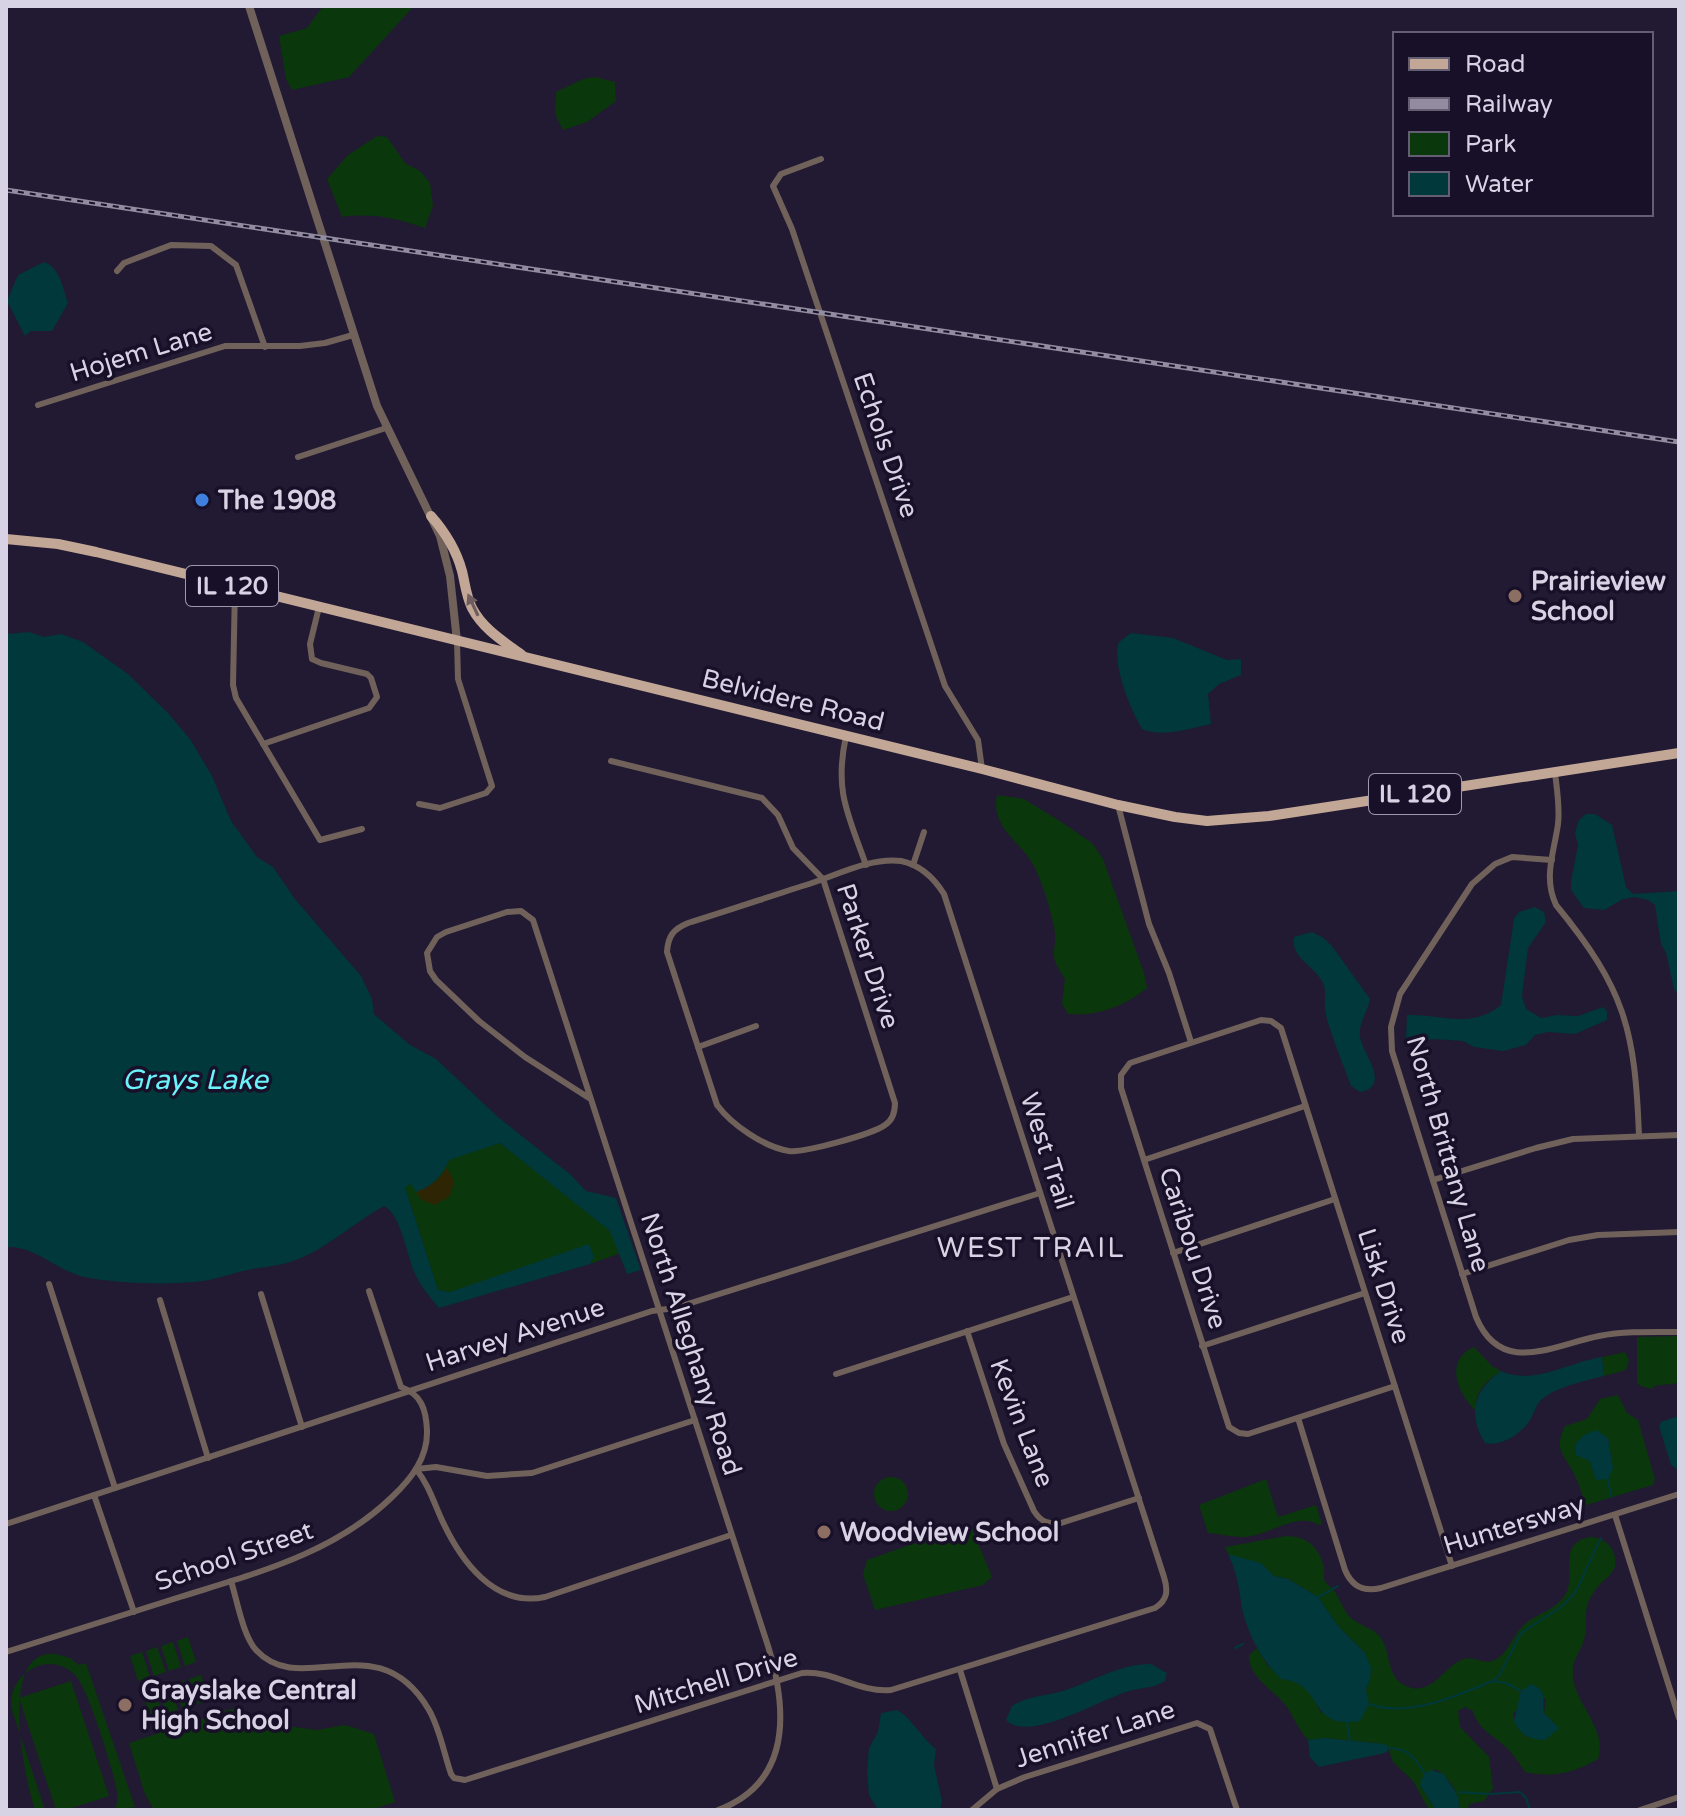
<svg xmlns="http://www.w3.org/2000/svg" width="1685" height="1816" font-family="'Varela Round',sans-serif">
  <rect width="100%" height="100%" fill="#211a32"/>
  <g fill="#0b370c" fill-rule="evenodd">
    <polygon points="323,6 414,6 349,77 292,90 286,79 279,36 307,28"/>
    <polygon points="595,77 615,82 616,101 587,122 563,130 555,114 556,92 583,79"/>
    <path d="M 377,136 L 387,137 L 405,163 L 420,171 L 430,183 L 433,206 L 425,228 C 394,218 375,213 342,217 L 327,179 L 348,155 Z"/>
    <path d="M 997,795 L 1024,799 L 1060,821 L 1092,843 L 1103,859 L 1144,973 L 1147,988 C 1125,1006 1096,1017 1068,1014 L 1062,1004 L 1065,979 C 1045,950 1059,954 1054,927 C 1050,907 1043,886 1035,868 C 1022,841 990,829 997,795 Z"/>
    <polygon points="500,1143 600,1221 610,1231 621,1253 590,1264 592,1261 450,1292 438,1290 405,1187 408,1183 413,1185 452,1158"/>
    <polygon points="1679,1336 1679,1383 1653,1386 1653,1389 1640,1386 1637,1382 1637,1337"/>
    <path d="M 1474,1347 L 1492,1366 L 1501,1371 C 1487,1381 1474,1391 1476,1411 C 1457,1393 1444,1360 1474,1347 Z"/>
    <polygon points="1625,1352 1629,1360 1626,1370 1604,1376 1602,1357"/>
    <path d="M 1618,1395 L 1627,1413 L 1638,1420 L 1655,1479 L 1653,1485 L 1586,1505 C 1582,1495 1579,1483 1574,1474 C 1564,1453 1553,1451 1565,1426 L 1587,1419 L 1600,1399 ZM 1608,1438 L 1613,1468 L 1596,1479 L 1590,1461 L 1580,1456 Z"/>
    <circle cx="891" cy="1494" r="17"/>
    <path d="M 1266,1479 L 1278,1517 L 1316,1505 L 1322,1524 L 1319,1525 C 1297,1511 1268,1536 1245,1537 C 1231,1537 1221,1534 1208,1533 L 1199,1505 Z"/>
    <polygon points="970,1524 992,1577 983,1585 875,1610 863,1574 867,1560"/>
    <path d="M 1286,1536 C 1307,1536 1319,1547 1324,1567 C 1325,1571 1323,1575 1324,1579 C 1325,1583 1332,1588 1335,1592 C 1341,1600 1343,1611 1351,1618 C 1360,1626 1373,1627 1381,1638 C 1391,1652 1386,1675 1404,1685 C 1430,1699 1443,1668 1461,1660 C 1474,1654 1482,1666 1495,1660 C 1509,1653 1514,1632 1526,1623 C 1539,1613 1555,1610 1565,1595 C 1575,1580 1563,1555 1575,1544 C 1592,1528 1619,1543 1615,1566 C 1613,1576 1601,1581 1596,1589 C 1580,1609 1589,1622 1584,1640 C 1581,1649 1574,1659 1573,1668 C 1569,1701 1609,1726 1598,1759 C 1574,1773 1553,1778 1525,1772 C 1520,1764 1515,1757 1509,1750 C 1495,1736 1478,1730 1473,1711 L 1465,1707 L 1458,1711 L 1460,1727 L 1489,1757 L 1493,1788 L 1484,1801 L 1469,1804 L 1468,1810 L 1458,1810 C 1462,1796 1448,1775 1435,1769 L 1420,1785 L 1436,1810 L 1429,1810 L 1413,1781 L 1393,1762 L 1388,1748 L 1383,1744 L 1324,1738 L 1308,1740 C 1299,1730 1294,1718 1287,1707 C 1275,1691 1248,1677 1249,1655 L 1257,1648 L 1268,1666 L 1309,1690 L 1321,1713 L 1366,1690 L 1370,1680 L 1365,1653 L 1338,1626 L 1318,1597 L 1288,1579 L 1274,1576 L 1253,1561 L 1238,1559 L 1228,1554 L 1225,1547 ZM 1521,1690 L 1546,1699 L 1544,1713 L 1554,1723 L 1527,1737 L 1517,1727 L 1513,1714 L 1518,1708 Z"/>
    <polygon points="188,1637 196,1662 185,1666 177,1641"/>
    <polygon points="173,1642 181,1667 169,1671 161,1646"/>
    <polygon points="157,1647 166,1672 154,1676 146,1651"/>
    <polygon points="142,1652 150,1677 138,1681 130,1656"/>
    <path d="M 56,1654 L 70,1658 L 79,1665 L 86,1663 L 135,1807 L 115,1810 C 117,1804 118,1798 117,1792 C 114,1772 88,1689 76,1676 C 49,1647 5,1675 12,1710 L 45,1810 L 35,1810 C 21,1767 0,1647 56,1654 Z"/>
    <polygon points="201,1675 209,1701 197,1704 189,1679"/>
    <polygon points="185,1680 193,1705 182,1709 174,1684"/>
    <polygon points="71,1681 109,1796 66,1810 56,1810 19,1698"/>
    <polygon points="170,1685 178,1710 166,1714 158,1689"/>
    <polygon points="154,1690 163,1715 151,1719 143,1694"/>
    <polygon points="237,1707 271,1724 317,1730 345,1725 374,1734 395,1802 371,1810 154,1810 145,1794 129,1743"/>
  </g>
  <polygon fill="#2d2504" points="447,1168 454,1181 450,1196 435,1205 422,1200 416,1192 437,1180"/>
  <g fill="#00383b">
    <path d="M 44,262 C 60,267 63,289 68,303 L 52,331 L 31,331 L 25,336 L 7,301 L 18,275 Z"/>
    <path d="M 29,632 L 44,637 L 61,634 L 83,642 L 128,674 L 168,713 L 190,739 L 212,776 L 231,821 L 257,857 L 273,867 L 295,899 L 361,976 L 372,999 L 374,1014 L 410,1045 L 436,1059 L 498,1117 L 571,1175 L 586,1191 L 616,1198 L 641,1270 L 627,1274 L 610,1231 L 500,1143 L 449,1160 C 442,1176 433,1186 416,1192 L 411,1184 L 405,1187 L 438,1290 L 450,1292 L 589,1244 L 594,1257 L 590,1264 L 439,1308 C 431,1298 422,1288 416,1276 C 407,1258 402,1215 384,1206 C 355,1222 331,1245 301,1258 C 285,1265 270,1266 253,1269 C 234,1272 214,1281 194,1282 C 163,1285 113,1283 84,1277 C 55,1270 35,1245 6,1247 L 6,634 Z"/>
    <path d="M 1131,633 L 1173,638 L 1227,660 L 1241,659 L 1241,675 L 1219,684 L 1208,694 L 1211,724 C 1191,728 1161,738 1142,729 C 1131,710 1111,663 1119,642 Z"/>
    <polygon points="1586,814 1595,814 1612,825 1626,887 1633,894 1679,891 1679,996 1674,989 1666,953 1661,944 1655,905 1648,900 1635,897 1623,899 1604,910 1584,908 1571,890 1571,881 1578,845 1575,833 1579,820"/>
    <path d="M 1535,907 L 1544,912 L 1546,922 L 1528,948 L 1522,996 L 1526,1009 L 1541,1018 L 1557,1015 L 1578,1016 L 1603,1007 L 1607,1011 L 1607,1020 L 1575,1034 L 1548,1032 L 1535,1035 L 1526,1045 L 1503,1051 L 1474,1047 L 1463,1041 L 1434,1039 L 1415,1043 L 1406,1039 L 1407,1015 C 1442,1014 1470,1030 1501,1005 L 1514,919 L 1519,912 Z"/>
    <path d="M 1312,932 L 1322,937 L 1332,946 L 1370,999 C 1368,1012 1358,1022 1360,1037 C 1363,1054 1392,1086 1360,1092 L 1351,1086 C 1345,1068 1326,1024 1325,1008 C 1324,999 1327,992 1323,983 C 1314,964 1291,960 1294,937 Z"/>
    <path d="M 1602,1357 L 1604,1376 C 1585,1381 1562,1385 1545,1397 C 1535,1403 1535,1414 1528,1423 C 1519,1435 1500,1447 1485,1443 C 1467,1414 1474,1390 1501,1371 C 1533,1386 1569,1362 1602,1357 Z"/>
    <polygon points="1675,1417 1679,1418 1678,1470 1671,1465 1659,1426 1661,1422"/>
    <polygon points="1596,1430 1608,1438 1613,1468 1608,1479 1596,1480 1590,1461 1576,1455 1575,1444 1584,1435"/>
    <path d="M 1228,1554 L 1261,1563 L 1274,1576 L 1288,1579 L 1318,1597 L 1338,1626 L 1365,1653 L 1371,1668 L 1370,1680 L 1366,1690 L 1369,1704 L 1360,1721 C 1306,1730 1326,1683 1281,1679 C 1262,1660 1248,1636 1242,1608 C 1239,1589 1237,1572 1228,1554 Z"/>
    <path d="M 1151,1664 L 1167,1673 L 1165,1681 C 1152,1689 1142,1687 1129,1691 C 1103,1698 1028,1744 1006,1720 L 1012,1706 C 1029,1695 1048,1696 1066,1690 C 1092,1681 1123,1663 1151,1664 Z"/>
    <path d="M 1531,1684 C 1548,1690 1542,1699 1544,1713 L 1559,1728 L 1545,1740 C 1530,1740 1520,1735 1514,1721 L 1521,1691 Z"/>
    <path d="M 897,1710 C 913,1719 921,1738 936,1749 L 934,1765 L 942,1801 L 940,1810 L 878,1810 L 869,1795 L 867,1772 L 869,1748 L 878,1732 L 881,1713 Z"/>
    <polygon points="1324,1738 1383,1744 1387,1745 1388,1751 1385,1753 1319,1767 1310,1757 1308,1740"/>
    <path d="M 1431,1770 L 1444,1774 C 1451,1788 1462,1794 1458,1810 L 1436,1810 L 1420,1785 L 1424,1774 Z"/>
  </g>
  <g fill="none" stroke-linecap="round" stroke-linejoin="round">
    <g stroke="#00383b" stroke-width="2">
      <polyline points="1608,1479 1611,1497"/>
      <polyline points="1318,1597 1338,1586"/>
      <polyline points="1235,1648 1243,1644"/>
      <polyline points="1492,1681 1506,1683 1521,1691"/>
      <path d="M 1369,1704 C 1406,1718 1457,1696 1492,1681 L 1499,1676 L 1521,1633 L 1561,1607 L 1575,1593 L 1601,1538"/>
      <polyline points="1347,1723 1350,1741"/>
      <path d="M 1388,1748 C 1407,1748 1416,1758 1425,1774"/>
      <polyline points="1458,1792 1490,1794 1520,1792 1526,1798 1530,1810"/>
    </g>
    <g stroke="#70625a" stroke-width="6">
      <polyline points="821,159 781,174 773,186 792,229 945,686 978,740 982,769"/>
      <polyline points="117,271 124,263 171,245 211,246 236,265 265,347"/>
      <polyline points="38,405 225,346 300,346 325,343 353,335"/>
      <polyline points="298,457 386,428"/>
      <polyline points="235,587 233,685 236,698 320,840 362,829"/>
      <path d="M 846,736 C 834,791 848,814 866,865"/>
      <polyline points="263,744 369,708 377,697 371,678 367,674 321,663 312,659 310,644 319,607"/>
      <path d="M 1555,773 C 1557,790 1560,807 1558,824 C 1554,853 1543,877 1556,905 C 1625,989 1635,1029 1639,1136"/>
      <polyline points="419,804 440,808 486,793 492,786 458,679 457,641"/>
      <polyline points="1118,805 1149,924 1169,973 1191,1042"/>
      <path d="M 1552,860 L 1512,857 L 1495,864 L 1472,884 L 1400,994 L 1391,1027 L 1392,1051 L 1476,1317 C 1501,1377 1553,1345 1599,1336 C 1625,1331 1652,1332 1679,1332"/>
      <polyline points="913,865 924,832"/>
      <polyline points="698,1047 756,1026"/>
      <path d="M 589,1098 L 525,1057 L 479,1021 L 436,980 L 430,971 L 427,953 L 437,937 L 446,932 L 507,912 L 521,911 L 533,920 L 768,1646 C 787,1708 793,1782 718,1810"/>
      <polyline points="1144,1160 1305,1106"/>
      <polyline points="1433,1180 1536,1148 1573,1139 1679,1135"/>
      <polyline points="1173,1253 1335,1199"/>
      <polyline points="1462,1274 1569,1240 1598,1235 1679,1232"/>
      <polyline points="49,1284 115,1488"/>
      <polyline points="261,1294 302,1427"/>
      <polyline points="160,1300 208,1458"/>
      <path d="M 967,1331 L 1004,1444 L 1034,1511 C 1041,1522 1049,1525 1061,1523 L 1139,1498"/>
      <polyline points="1202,1346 1365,1293"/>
      <polyline points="836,1374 1073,1297"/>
      <polyline points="1395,1386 1248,1434 1239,1433 1229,1427 1121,1088 1121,1075 1130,1063 1261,1020 1271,1021 1281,1028 1452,1566"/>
      <path d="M 1298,1418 L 1345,1570 C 1352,1587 1364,1592 1381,1588 L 1679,1494"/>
      <path d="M 416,1469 C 428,1484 433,1500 441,1518 C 460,1560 494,1608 545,1597 L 731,1535"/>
      <polyline points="416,1469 436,1467 487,1476 532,1473 695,1420"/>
      <polyline points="94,1495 134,1612"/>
      <polyline points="1615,1515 1679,1718"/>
      <polyline points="6,1524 652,1311 675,1308 1040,1193"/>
      <path d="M 231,1581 C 237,1600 243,1636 256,1650 C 302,1700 377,1622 429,1710 C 440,1729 444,1754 451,1774 L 454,1778 L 465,1780 L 802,1673 C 834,1670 858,1693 891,1690 L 1155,1608 C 1168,1600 1168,1590 1164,1577 L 944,894 C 934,878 921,865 901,861 C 872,857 839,874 812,883 C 771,896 730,910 688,923 C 674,929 668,935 667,952 L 717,1105 C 732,1125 764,1147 789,1151 C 804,1153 873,1134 885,1125 C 893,1120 895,1112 895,1103 L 823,879 L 793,848 L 778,815 L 762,798 L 611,761"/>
      <path d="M 6,1652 C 64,1634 122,1615 180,1597 C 256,1573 333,1554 392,1497 C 411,1479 428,1458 427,1430 C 426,1409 421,1394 401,1387 L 369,1291"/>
      <polyline points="960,1670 997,1789"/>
      <polyline points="972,1810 997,1789 1025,1777 1197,1723 1210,1729 1237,1810"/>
      <polyline points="1640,1810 1679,1797"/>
    </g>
    <polyline stroke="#70625a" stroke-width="8" points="249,6 377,406 440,536 450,576 457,641"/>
    <g stroke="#c3a796" stroke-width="10">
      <path d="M 431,516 C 446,533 456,549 462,571 C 465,583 466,596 472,608 C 483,629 503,641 522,655"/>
      <polyline points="6,539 58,544 96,552 982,769 1118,805 1175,817 1207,821 1269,816 1679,753"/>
    </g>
    <g stroke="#918c9f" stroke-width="5">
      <polyline id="rail" points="6,190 1679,442"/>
    </g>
    <use href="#rail" stroke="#181028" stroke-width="2" stroke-dasharray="6" stroke-linecap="butt"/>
  </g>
  <defs><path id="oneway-solid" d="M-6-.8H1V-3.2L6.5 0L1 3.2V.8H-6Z" transform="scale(2)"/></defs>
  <use fill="#6e5c5f" href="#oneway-solid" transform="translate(473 605) rotate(-115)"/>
  <circle fill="#3f7fe0" stroke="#181028" stroke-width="3" cx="202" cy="500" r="8"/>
  <g fill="#8d6e63" stroke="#181028" stroke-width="3">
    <circle cx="1515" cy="596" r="8"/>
    <circle cx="824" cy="1532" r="8"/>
    <circle cx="125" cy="1705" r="8"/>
  </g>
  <g text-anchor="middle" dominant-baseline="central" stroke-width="7" stroke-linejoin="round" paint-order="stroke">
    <g fill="#181028" stroke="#9e98ac" stroke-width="2">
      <rect x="186" y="566" width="92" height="40" rx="6"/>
      <rect x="1369" y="774" width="92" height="40" rx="6"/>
    </g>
    <g font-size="24" font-weight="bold" fill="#d7d3e4">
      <text x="232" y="586">IL 120</text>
      <text x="1415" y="794">IL 120</text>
    </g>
    <g font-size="26" fill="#d7d3e4" stroke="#181028">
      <text transform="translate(141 352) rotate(-17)">Hojem Lane</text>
      <text transform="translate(886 445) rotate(71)">Echols Drive</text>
      <text transform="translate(793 700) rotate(14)">Belvidere Road</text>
      <text transform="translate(868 956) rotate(72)">Parker Drive</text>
      <text transform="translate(1047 1151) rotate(72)">West Trail</text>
      <text transform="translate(1448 1154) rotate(74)">North Brittany Lane</text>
      <text transform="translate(1193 1248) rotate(72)">Caribou Drive</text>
      <text transform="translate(1384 1286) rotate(72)">Lisk Drive</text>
      <text transform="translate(515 1335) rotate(-18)">Harvey Avenue</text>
      <text transform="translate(691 1344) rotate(72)">North Alleghany Road</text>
      <text transform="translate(1022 1423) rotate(69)">Kevin Lane</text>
      <text transform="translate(1514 1525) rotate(-17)">Huntersway</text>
      <text transform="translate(234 1556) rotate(-19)">School Street</text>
      <text transform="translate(716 1681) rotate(-17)">Mitchell Drive</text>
      <text transform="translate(1095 1734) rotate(-18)">Jennifer Lane</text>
    </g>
    <g font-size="26" font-weight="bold" fill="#d7d3e4" stroke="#181028" text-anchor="start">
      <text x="218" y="500">The 1908</text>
      <text x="1531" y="581">Prairieview<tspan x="1531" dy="30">School</tspan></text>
      <text x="840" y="1532">Woodview School</text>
      <text x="141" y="1690">Grayslake Central<tspan x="141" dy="30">High School</tspan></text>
    </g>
    <g font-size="28" font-style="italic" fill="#6bf2fa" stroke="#181028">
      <text x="195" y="1080">Grays Lake</text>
    </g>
    <g font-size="28" letter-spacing="2" fill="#d7d3e4" stroke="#181028">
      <text x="1031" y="1248">WEST TRAIL</text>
    </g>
  </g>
  <rect width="1685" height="1816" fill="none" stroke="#d7d3e4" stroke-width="16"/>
  <rect x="1393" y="32" width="260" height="184" fill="#181028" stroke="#645e73" stroke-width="2"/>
  <rect x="1409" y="58" width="40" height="12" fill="#c3a796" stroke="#645e73" stroke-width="2"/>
  <text x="1465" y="72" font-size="24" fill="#d7d3e4">Road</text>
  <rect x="1409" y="98" width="40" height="12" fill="#918c9f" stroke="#645e73" stroke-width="2"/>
  <text x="1465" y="112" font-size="24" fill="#d7d3e4">Railway</text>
  <rect x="1409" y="132" width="40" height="24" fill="#0b370c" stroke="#645e73" stroke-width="2"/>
  <text x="1465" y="152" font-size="24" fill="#d7d3e4">Park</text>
  <rect x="1409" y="172" width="40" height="24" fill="#00383b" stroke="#645e73" stroke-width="2"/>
  <text x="1465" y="192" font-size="24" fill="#d7d3e4">Water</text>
</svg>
